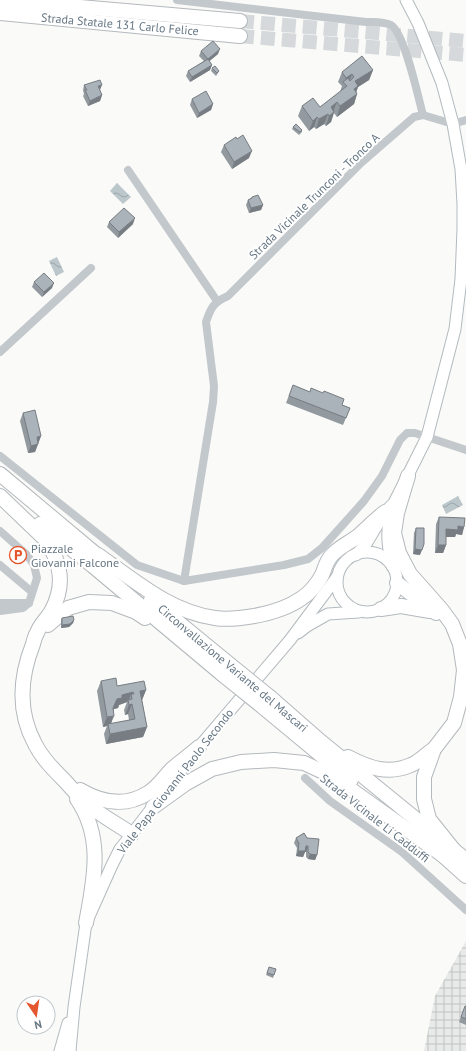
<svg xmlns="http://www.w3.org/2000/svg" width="466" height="1051" font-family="'PT Sans',sans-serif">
  <defs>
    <pattern id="industrial-grid" width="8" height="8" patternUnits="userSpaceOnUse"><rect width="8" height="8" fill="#e8e9e9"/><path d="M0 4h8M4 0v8" fill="none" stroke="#c0c1c2"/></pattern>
    <pattern id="water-waves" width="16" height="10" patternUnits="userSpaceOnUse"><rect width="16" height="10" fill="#bbc7cb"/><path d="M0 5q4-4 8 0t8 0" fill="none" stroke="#9ca6aa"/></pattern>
  </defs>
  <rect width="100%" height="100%" fill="#fafaf8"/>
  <polygon fill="url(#industrial-grid)" points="466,941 466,1051 424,1051 435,996"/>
  <g fill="url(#water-waves)">
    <polygon points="117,183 131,197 123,204 110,191"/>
    <polygon points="57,257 64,272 56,276 49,261"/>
    <polygon points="458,496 463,505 446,514 442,505"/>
  </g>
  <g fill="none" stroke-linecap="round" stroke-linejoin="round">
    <g stroke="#d5d9db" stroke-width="14" stroke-dasharray="14 7" stroke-linecap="butt">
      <polyline points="240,21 466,41"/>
      <polyline points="240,36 466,55"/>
    </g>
    <g stroke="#b3babf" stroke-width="13">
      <g id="secondary">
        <path d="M 389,523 C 386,537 389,551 392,566"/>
        <circle cx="367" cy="582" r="30"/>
        <polyline points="356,555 366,544 385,512 394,503 427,437 455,329 461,279 463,229 463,204 461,169 453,124 442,83 418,23 406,0"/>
        <polyline points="298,633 307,626 328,614 359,612"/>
        <polyline points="60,1051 68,1023"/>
        <polyline points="70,1051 74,1007 86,923 112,865 120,849 132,834 199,747 290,640 337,577"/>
      </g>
    </g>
    <g stroke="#b4b9bd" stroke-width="16">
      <g id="highway">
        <polyline points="0,0 240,21"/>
        <polyline points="0,13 240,36"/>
        <polyline points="0,474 104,561"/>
        <polyline points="408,476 397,513 394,533 399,553 410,574 441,609 452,624 460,644 464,670 461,697 454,723 434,749 424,777 424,799 429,819 453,849"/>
        <path d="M 0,496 L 47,541 C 61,564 65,585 52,610 C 48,618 40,624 37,633 C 35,636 34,640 33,644 C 20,677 17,711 35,744 C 42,758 54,770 65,781 C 72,789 79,797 86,803 C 100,815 117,824 132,834"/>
        <polyline points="40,524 93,566 222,674"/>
        <path d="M 98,555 C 134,580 170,612 215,618 C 227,620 242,618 254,616 C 271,613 288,608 302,598 C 310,593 318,583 322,575 C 325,568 326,562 331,556 C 339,547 349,543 358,536 C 367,528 376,519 385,512"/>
        <polyline points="397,583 436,613"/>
        <polyline points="151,600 229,664"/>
        <polyline points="381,609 401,606 430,611"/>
        <polyline points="48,625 68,608 89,602 112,603 136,612 145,618"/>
        <polyline points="271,698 320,741 466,860"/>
        <polyline points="263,707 351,780"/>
        <path d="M 348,757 C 369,768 388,775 411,765 C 419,762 426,754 434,749"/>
        <path d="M 80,790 C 102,803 126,807 148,793 C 158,787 164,777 172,769 C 181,761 190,755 199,747"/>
        <path d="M 77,799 C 104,838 94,880 86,923"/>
        <polyline points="153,807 185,784 212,769 241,762 274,760 304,763 332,776 444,856"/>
        <polyline points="437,850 466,876"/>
      </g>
    </g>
    <g stroke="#c3c8cc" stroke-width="8">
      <path d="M 177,0 L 366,22 C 374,22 383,21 391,25 C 405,34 418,97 423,115"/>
      <polyline points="128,170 217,301"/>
      <polyline points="0,352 91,268"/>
      <polyline points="0,456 137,565 184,581 284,565 308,559 322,548 364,501 382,476 400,440 407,433 415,433 466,450"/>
      <polyline points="0,531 27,555 34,565 37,578 29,603 23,608 0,611"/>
      <polyline points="0,565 32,592"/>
      <path d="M 184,581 L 213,402 L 214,386 L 206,322 C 211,307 214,302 228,296 L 361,163 L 414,117 L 423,115 L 453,124 L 466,120"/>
      <polyline points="0,603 29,603"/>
      <polyline points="305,778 330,801 402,852 466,910"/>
    </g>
    <use href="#secondary" stroke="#fff" stroke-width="11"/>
    <use href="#highway" stroke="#fff" stroke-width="14"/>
    <g stroke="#b4b9bd" stroke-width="16" stroke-linecap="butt">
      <g id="highway-bridge">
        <polyline points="229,664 271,698"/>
        <polyline points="222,674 263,707"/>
      </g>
    </g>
    <use href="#highway-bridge" stroke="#fff" stroke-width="14"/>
  </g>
  <g fill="#929a9f" fill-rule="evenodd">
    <polygon points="201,51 218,54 209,61 212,65 210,70 190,82 186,76 188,71 204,61 199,56"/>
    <polygon points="212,68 219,71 218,73 216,76 211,71"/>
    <polygon points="373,70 369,80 358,87 356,92 357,94 354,104 337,117 334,113 331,122 326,126 324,124 316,129 314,127 309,131 298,116 302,106 320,107 340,92 342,86 338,82 342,72"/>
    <polygon points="84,85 100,90 102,95 100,101 88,106 83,96 84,94 83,90"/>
    <polygon points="192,99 213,104 211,110 197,118 190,105"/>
    <polygon points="293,127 302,130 302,132 299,135 292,129"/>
    <polygon points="224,145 249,158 232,169 221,152"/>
    <polygon points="252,197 263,205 261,210 249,213 246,205 248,200 251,198"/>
    <polygon points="109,222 133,224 118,238 107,227"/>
    <polygon points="34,282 52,288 42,297 32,287"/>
    <polygon points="293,385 310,392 323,393 342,405 350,408 343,425 286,403"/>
    <polygon points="23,413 41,436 35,452 28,453 20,421"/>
    <polygon points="439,517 464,527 462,535 456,534 455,537 446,537 446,545 443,553 435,553 436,524"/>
    <polygon points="416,528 420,555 413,554 414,533"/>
    <polygon points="62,618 74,620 73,623 69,627 61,628 61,620"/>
    <path d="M 101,681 L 117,686 L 146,690 L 142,700 L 147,727 L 143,737 L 106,744 L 104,734 L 107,726 L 103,727 L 97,691 ZM 127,702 L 124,710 L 125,715 L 128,714 L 129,720 L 111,724 L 114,709 L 118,708 L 119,705 Z"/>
    <polygon points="304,833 317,855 315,860 308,859 306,857 306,852 305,852 303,857 296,856 297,848 294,843 296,838"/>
    <polygon points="269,967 276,969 273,978 266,975"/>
    <polygon points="465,1006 466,1006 466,1025 459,1022"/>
  </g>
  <g fill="#777d82">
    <polygon points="220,49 218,54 206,64 208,59"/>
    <polygon points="212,65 210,70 190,82 192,77"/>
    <polygon points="373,70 369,80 358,87 355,96 350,99 355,81"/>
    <polygon points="352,74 348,84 344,83 346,78"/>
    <polygon points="102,85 100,90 98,86"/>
    <polygon points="357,94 354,104 337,117 340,106"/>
    <polygon points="102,95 100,101 88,106 90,101"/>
    <polygon points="337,102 333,112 331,107"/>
    <polygon points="213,104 211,110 197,118 199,113"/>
    <polygon points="334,112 331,122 326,126 329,116"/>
    <polygon points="328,114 324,124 316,129 319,119"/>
    <polygon points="317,117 314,127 309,131 313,121"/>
    <polygon points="252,151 249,158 232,169 234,162"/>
    <polygon points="263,205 261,210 249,213 251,208"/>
    <polygon points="135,218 133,224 118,238 119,232"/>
    <polygon points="54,283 52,288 42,297 44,292"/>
    <polygon points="41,436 38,444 37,437"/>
    <polygon points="38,444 35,452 28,453 31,446"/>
    <polygon points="458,526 464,527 462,535 456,534 455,537 444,537 446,529"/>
    <polygon points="438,545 446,545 443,553 435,553"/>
    <polygon points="415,549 422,550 420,555 413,554"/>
    <polygon points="74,620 73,623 69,627 61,628 62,625"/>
    <polygon points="146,690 142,700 136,701 140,691"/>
    <polygon points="133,692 131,696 131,694 128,702 128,700 127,702 119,705 118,708 114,709 110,716 114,716 110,726 108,724 107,726 103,727 107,717 117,699 122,695"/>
    <polygon points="132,704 128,714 125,715 129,705"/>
    <polygon points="147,727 143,737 106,744 110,734"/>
    <polygon points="306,846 308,846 306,852 305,852 303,857 296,856 298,851"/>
    <polygon points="310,854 317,855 315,860 308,859"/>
  </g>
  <g fill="#aab3b9" stroke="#777d82">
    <polygon points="213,41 220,49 208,59 201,51"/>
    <polygon points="362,56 373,70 355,81 358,86 354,89 357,94 340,106 337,102 331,107 334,112 329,116 328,114 319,119 317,117 313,121 302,106 313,98 320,107 347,86 343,82 348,78 350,81 354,77 352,74 346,78 342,72"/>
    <polygon points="208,59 212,65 192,77 188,71"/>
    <polygon points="215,66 219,71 217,73 212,68"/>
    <polygon points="100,80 102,85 98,86 102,95 90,101 85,90 87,90 84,85"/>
    <polygon points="206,91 213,104 199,113 192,99"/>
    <polygon points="296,124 302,130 300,132 293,127"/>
    <polygon points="243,135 252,151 234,162 224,145 236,137 237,139"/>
    <polygon points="258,195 263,205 251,208 248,200 252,198 252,197"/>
    <polygon points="124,208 135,218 119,232 109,222"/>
    <polygon points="44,273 54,283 44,292 34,282"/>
    <polygon points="293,385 310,392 311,388 323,393 324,391 344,399 342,405 350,408 346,418 289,396"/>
    <polygon points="35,410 41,436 37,437 38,444 31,446 23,413"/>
    <polygon points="439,517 465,518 464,527 458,526 458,530 446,529 446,545 438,545"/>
    <polygon points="416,528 424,528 424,544 422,550 415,549"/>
    <polygon points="73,616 74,620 70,624 62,625 62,618"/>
    <polygon points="116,678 117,686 144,681 146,690 140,691 147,727 110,734 108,724 135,719 132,704 129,705 128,700 132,699 131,694 134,694 133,692 122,695 122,698 117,699 113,708 114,716 107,717 101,681"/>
    <polygon points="304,833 307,838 319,839 317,855 310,854 308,852 308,846 306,846 305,851 298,851 299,843 296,838"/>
    <polygon points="269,967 276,969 274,975 267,973"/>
    <polygon points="465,1006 466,1006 466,1019 461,1017"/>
  </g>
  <defs>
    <g id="parking-ring" transform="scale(0.9)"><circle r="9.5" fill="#fff" stroke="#e4572e" stroke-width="1.5"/><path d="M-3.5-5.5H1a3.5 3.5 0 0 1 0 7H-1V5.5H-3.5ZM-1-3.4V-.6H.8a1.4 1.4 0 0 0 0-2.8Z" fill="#e4572e"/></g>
  </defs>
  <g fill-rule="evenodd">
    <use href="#parking-ring" x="18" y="555"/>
  </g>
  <g text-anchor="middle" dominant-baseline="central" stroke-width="4" stroke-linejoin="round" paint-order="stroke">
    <g font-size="12" fill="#657683" stroke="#fff">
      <text transform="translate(120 24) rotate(5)">Strada Statale 131 Carlo Felice</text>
      <text transform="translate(314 196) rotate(-44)">Strada Vicinale Trunconi - Tronco A</text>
      <text transform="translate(233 668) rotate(40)">Circonvallazione Variante del Mascari</text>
      <text transform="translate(175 781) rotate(-52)">Viale Papa Giovanni Paolo Secondo</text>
      <text transform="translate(375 818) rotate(38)">Strada Vicinale Li Cadduffi</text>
    </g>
    <g font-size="12" fill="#657683" stroke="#fff" text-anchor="start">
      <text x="31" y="548">Piazzale<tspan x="31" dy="14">Giovanni Falcone</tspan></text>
    </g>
  </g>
  <g transform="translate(36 1015) rotate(167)"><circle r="19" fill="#ffffff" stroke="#c1c8cd"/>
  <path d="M0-3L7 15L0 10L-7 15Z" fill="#e4572e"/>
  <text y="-6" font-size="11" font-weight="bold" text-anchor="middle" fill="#657683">N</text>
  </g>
</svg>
